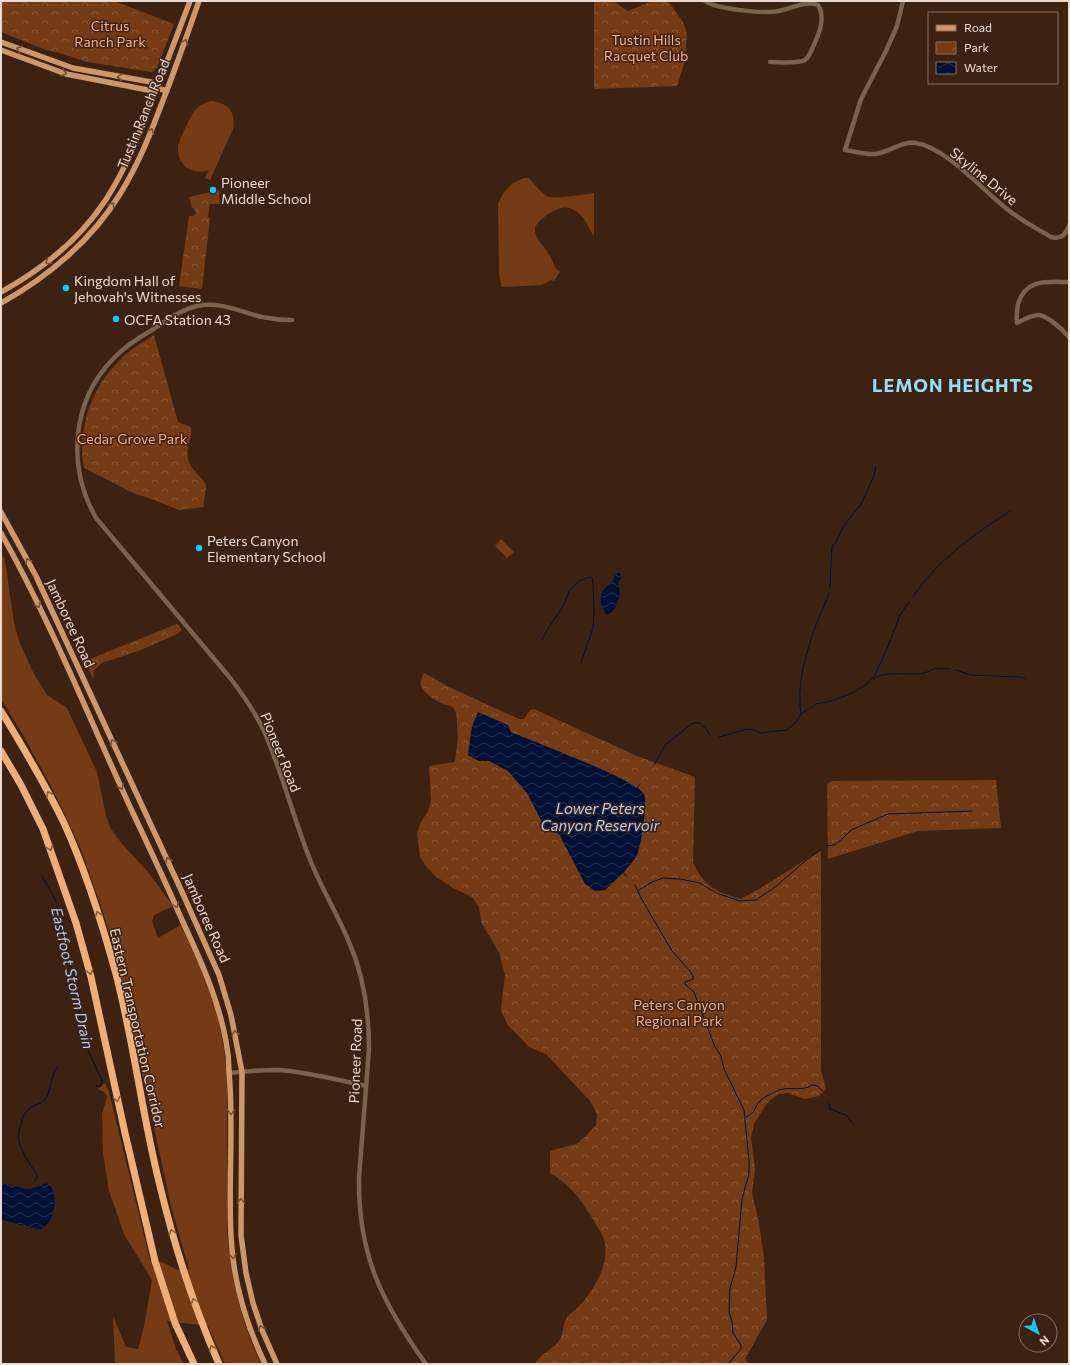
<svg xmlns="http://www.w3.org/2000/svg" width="1070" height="1365" font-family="Commissioner,sans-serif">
  <defs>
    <pattern id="park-crowns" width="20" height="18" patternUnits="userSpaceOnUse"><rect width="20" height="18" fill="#753b14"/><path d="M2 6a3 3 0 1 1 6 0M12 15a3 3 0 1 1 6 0" fill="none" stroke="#895735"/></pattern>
    <pattern id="water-waves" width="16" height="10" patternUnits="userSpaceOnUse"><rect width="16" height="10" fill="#001137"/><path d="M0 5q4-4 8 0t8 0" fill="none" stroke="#253353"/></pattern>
  </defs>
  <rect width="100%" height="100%" fill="#3d2212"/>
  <g fill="#753b14">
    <path d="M 211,101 C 228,103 236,111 233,129 L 210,180 L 205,178 L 209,170 C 192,176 177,165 178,147 C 179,140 192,112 197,108 C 201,104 206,102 211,101 Z"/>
    <path d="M 524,178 L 529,178 C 535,184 539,191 547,196 C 553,200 585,194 594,193 L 594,237 C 589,228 584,215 574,210 C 571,208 566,207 562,208 C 554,209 534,222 535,230 C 535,239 545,247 549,254 C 553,260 553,268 560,272 L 554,281 L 551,280 L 542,285 L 502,287 L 499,275 L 498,203 L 504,192 L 513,183 Z"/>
    <polygon points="501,539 514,552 507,558 495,546"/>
    <path d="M 2,555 L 5,560 L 14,623 L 19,641 L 33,672 L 47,695 L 67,708 L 97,772 L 106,816 L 111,829 L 122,844 L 148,872 L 173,906 L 154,915 L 152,921 L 158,938 L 181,925 L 201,969 L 218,1016 L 224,1049 L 227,1082 L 227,1230 C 230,1277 241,1321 261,1364 L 225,1364 L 208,1326 L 167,1321 L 176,1349 L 184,1364 L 115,1364 L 113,1316 L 126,1347 L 138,1349 L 144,1326 L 152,1280 L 124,1234 L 109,1191 L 103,1153 L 102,1114 L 107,1097 L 104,1092 L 98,1089 L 105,1083 L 109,1092 L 150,1260 L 162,1262 L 178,1270 L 189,1269 L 172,1210 L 116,955 L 101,906 L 80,847 L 52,788 L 22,733 L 1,699 L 1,557 Z"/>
  </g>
  <g fill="url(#park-crowns)">
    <polygon points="1,1 114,1 174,24 157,68 152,72 87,62 56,52 46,50 1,32"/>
    <polygon points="594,1 613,1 628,11 652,1 668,1 683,22 687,33 685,61 677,86 594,89"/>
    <polygon points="219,190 220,204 210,204 208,217 210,218 202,289 179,286 189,216 193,216 196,213 195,210 192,207 189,197"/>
    <path d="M 154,335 L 178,422 L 191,427 C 193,438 185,448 188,459 C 190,470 203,477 206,485 C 207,490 203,500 204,507 L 179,510 L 154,500 L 131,492 L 84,468 C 77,430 91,388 119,361 C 129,350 142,343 154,335 Z"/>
    <polygon points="177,624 182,630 177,634 141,650 102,663 94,670 93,679 85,661"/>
    <path d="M 424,673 L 449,687 L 519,719 L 524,719 L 530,710 L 534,709 L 637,756 L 695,777 L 693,862 C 702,885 718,893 741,899 L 761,888 L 821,850 L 821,1070 L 826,1089 L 819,1096 L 805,1099 L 788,1093 L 779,1094 L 773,1098 L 767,1103 L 754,1124 L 751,1138 L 755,1169 L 752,1193 L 759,1223 L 764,1258 L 767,1320 L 745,1359 L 749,1364 L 535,1364 C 541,1353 551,1351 559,1341 C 564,1334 562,1322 568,1316 C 570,1313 575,1311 577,1308 C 593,1293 611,1262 604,1240 C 602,1232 595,1224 591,1216 C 579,1197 569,1184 550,1173 L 550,1151 L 576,1144 L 586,1136 L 596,1125 L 597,1114 L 590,1101 L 546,1054 L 529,1047 L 507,1024 L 501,1010 L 505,975 L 499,952 L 481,922 L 479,907 L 472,897 L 453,888 L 434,875 L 426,866 L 420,857 L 417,834 L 420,824 L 428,811 L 431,800 L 429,766 L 455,762 L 458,736 L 456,712 C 453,705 447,706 441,703 C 434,700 424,693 421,686 C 420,682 422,677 424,673 Z"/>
    <polygon points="996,780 1001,828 918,831 828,859 827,784 832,781"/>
  </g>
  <g fill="url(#water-waves)">
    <path d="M 618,573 L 620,573 L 621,578 L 618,583 C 623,591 617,613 607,615 C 597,604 599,588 613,582 L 614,576 Z"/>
    <path d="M 478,712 L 508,725 L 511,732 C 532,741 637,780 644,794 C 648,802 641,849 636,857 C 628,869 616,880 605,890 L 595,891 L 585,884 L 559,834 L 546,830 L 527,793 L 508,771 L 489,761 L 479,761 L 468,755 L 472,726 Z"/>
    <path d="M 4,1183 C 23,1187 25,1194 46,1183 C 61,1189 55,1224 41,1229 C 38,1230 6,1221 1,1219 L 1,1188 Z"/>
  </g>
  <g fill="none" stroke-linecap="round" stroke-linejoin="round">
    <g stroke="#001137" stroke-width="1">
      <polyline points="830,587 832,547 836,542 843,527 861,504 874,476 876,466"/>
      <path d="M 913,597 C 936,561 975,534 1010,511"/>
      <polyline points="542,640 547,630 562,608 570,590 581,580 590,577 592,578 593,584 594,611 593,628 581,663"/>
      <polyline points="956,670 971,675 1019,677 1025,678"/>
      <path d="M 873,679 C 891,667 917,681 935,668 L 950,669"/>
      <path d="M 801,714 C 796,684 807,650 817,622 C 821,612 826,603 829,593"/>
      <polyline points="719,737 747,729 755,730 760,733 787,730 797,721 801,714 816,704 832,701 850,694 867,684 875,675 889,644 900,615 909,602"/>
      <polyline points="654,765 666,744 693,723 700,723 707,730 710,735"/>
      <polyline points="637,788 640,784"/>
      <polyline points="827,846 834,845 842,839 851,830 888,814 972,811"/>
      <polyline points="623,872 626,876"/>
      <polyline points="42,876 56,901 74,979 87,1048 102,1081 100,1087 96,1085"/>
      <polyline points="635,885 641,898 672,951 690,971 693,976 693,979 685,982 685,984 694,992 715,1047 721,1056 724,1069 744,1110 749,1161 749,1174 742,1199 736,1267 730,1288 729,1312 732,1322 733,1333 741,1345 741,1349 728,1364"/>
      <polyline points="639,890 652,882 663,878 680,879 700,883 716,893 740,901 756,900 775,887 810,857 821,850"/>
      <polyline points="829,1103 830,1109 846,1115 854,1125"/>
      <path d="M 746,1117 C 757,1111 753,1109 760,1101 C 764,1097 773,1093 779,1090 C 790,1086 802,1092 812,1085 L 817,1086 L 823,1091"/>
      <path d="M 35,1181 L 37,1178 L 37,1175 C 27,1158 13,1144 21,1124 C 22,1119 24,1113 28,1110 C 33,1104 42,1105 46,1098 C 52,1088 50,1076 58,1066"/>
    </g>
    <g stroke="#7b624c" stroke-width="4.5">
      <path d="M 705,1 C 716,9 764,14 779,11 C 790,9 807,0 818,5 C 826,18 819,34 813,47 C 811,51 809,57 805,60 C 798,64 778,62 770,62"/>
      <path d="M 903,1 L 897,26 L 886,51 L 861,99 L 845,150 C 854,151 865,155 875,154 C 890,152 901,141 916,143 C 947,148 982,190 1007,209 C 1020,220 1036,228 1051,237 C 1062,240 1066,234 1069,225"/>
      <path d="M 1069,282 C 1048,282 1026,278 1018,304 C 1017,310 1016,316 1017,323 C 1023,320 1031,315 1038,315 C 1047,315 1063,330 1069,337"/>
      <path d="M 292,320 C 282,320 272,319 262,317 C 241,312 220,301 197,306 C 180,310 166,321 152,330 C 138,338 124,347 113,359 C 71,402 67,467 96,518 L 231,679 C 244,696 256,714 265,733 C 282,773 293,816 309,857 C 320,886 337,913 349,942 C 364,976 369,1012 369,1049 L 359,1178 C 358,1255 382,1303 426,1364"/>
      <path d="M 230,1073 C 246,1071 262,1070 279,1070 C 308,1072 338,1080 366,1086"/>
    </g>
    <g stroke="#cc986b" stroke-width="5.5">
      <polyline points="1,42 73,68 151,82 157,88 167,91"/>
      <polyline points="1,50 66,74 148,90 157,88"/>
      <path d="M 1,292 C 41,270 79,240 105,201 C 126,169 140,133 153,97 C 166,65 178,33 190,1"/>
      <path d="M 1,303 C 48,277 92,240 120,194 C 138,165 150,135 162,103 C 175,70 187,35 199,1"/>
      <polyline points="1,512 36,576 47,600 182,892 219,975 231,1015 242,1072 241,1235 246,1273 253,1303 262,1330 277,1364"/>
      <path d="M 1,533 C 51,622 89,718 132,811 C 149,847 166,883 182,920 C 200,959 218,998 226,1041 C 228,1051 229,1061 229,1072 C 234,1126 228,1181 231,1236 C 233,1281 246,1324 265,1364"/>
    </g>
    <g stroke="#edae77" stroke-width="7">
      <path d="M 1,711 C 23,747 45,784 64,823 C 86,871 102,923 116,974 C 134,1043 142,1114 159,1182 C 174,1245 193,1305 219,1364"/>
      <polyline points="1,751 21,785 43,829 76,923 91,977 125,1133 155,1261 175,1323 194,1364"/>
    </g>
  </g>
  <defs><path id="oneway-chevron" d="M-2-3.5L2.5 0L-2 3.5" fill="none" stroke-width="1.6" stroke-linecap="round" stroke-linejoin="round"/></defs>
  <g stroke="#765136">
    <use href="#oneway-chevron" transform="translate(185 42) rotate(-70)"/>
    <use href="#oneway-chevron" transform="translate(19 49) rotate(-160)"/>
    <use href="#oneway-chevron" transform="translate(64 73) rotate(17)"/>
    <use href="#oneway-chevron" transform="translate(120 77) rotate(-171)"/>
    <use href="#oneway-chevron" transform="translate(151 131) rotate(-68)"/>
    <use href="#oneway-chevron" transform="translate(112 205) rotate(-54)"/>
    <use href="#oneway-chevron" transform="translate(48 262) rotate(141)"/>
    <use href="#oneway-chevron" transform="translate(28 561) rotate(-118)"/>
    <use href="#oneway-chevron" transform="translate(38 605) rotate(65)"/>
    <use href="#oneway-chevron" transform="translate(113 742) rotate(-115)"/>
    <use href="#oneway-chevron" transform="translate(121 787) rotate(66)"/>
    <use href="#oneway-chevron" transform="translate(168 860) rotate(-115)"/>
    <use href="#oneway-chevron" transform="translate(176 905) rotate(66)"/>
    <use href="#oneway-chevron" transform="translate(235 1033) rotate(-102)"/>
    <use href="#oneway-chevron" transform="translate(231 1112) rotate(91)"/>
    <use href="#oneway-chevron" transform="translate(241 1201) rotate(-91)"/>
    <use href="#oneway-chevron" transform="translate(233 1256) rotate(83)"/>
    <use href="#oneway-chevron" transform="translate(261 1328) rotate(-109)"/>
  </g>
  <g stroke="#8c613f">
    <use href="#oneway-chevron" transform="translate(49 794) rotate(-117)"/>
    <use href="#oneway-chevron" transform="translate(50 848) rotate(70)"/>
    <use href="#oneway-chevron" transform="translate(98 914) rotate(-108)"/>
    <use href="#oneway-chevron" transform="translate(90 972) rotate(75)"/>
    <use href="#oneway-chevron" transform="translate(117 1099) rotate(77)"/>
    <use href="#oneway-chevron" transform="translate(172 1232) rotate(-105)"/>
    <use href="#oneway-chevron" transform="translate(194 1301) rotate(-110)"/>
    <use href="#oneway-chevron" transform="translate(212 1348) rotate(-113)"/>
  </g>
  <g fill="#0ecafa" stroke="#3d2212" stroke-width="1.5">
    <circle cx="213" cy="190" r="4"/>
    <circle cx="66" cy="288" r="4"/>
    <circle cx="116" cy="319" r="4"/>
    <circle cx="199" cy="548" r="4"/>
  </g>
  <g text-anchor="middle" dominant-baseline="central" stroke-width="3" stroke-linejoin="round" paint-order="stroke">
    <g font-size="14" fill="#fbaf84" stroke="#3d2212">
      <text x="110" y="25">Citrus<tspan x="110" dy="16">Ranch Park</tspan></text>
      <text x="646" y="39">Tustin Hills<tspan x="646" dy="16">Racquet Club</tspan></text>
      <text x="132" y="438">Cedar Grove Park</text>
      <text x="679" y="1004">Peters Canyon<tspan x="679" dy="16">Regional Park</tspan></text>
    </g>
    <g font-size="14" fill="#ecdad0" stroke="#3d2212">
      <text transform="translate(143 114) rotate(-68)">Tustin Ranch Road</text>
      <text transform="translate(984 176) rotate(39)">Skyline Drive</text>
      <text transform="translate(71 623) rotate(65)">Jamboree Road</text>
      <text transform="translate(281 752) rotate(68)">Pioneer Road</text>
      <text transform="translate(207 918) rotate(66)">Jamboree Road</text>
      <text transform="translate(138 1028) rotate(77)">Eastern Transportation Corridor</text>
      <text transform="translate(355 1061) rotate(-88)">Pioneer Road</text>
    </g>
    <g font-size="14" fill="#ecdad0" stroke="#3d2212" text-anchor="start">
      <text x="221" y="182">Pioneer<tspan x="221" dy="16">Middle School</tspan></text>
      <text x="74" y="280">Kingdom Hall of<tspan x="74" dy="16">Jehovah's Witnesses</tspan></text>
      <text x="124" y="319">OCFA Station 43</text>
      <text x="207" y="540">Peters Canyon<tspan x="207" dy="16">Elementary School</tspan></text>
    </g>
    <g font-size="15" font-style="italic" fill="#abccfe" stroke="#3d2212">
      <text x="600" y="808">Lower Peters<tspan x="600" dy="17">Canyon Reservoir</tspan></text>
      <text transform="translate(73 978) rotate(77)">Eastfoot Storm Drain</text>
    </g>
    <g font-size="18" font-weight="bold" letter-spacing="1" fill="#96ddf7" stroke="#3d2212">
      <text x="953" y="385">LEMON HEIGHTS</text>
    </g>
  </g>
  <rect width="1070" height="1365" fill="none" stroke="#ecdad0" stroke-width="4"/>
  <rect x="928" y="12" width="130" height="72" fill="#3d2212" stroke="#836c5e"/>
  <rect x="936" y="25" width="20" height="6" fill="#cc986b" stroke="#836c5e"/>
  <text x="964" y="32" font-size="12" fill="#ecdad0">Road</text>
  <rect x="936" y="42" width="20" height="12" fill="url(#park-crowns)" stroke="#836c5e"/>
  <text x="964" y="52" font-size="12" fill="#ecdad0">Park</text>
  <rect x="936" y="62" width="20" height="12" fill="url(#water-waves)" stroke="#836c5e"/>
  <text x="964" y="72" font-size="12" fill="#ecdad0">Water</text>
  <g transform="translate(1038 1333) rotate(140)"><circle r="19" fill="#3d2212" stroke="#836c5e"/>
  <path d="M0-3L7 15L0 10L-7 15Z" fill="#0ecafa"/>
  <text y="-6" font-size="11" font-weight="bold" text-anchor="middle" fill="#ecdad0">N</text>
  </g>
</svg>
